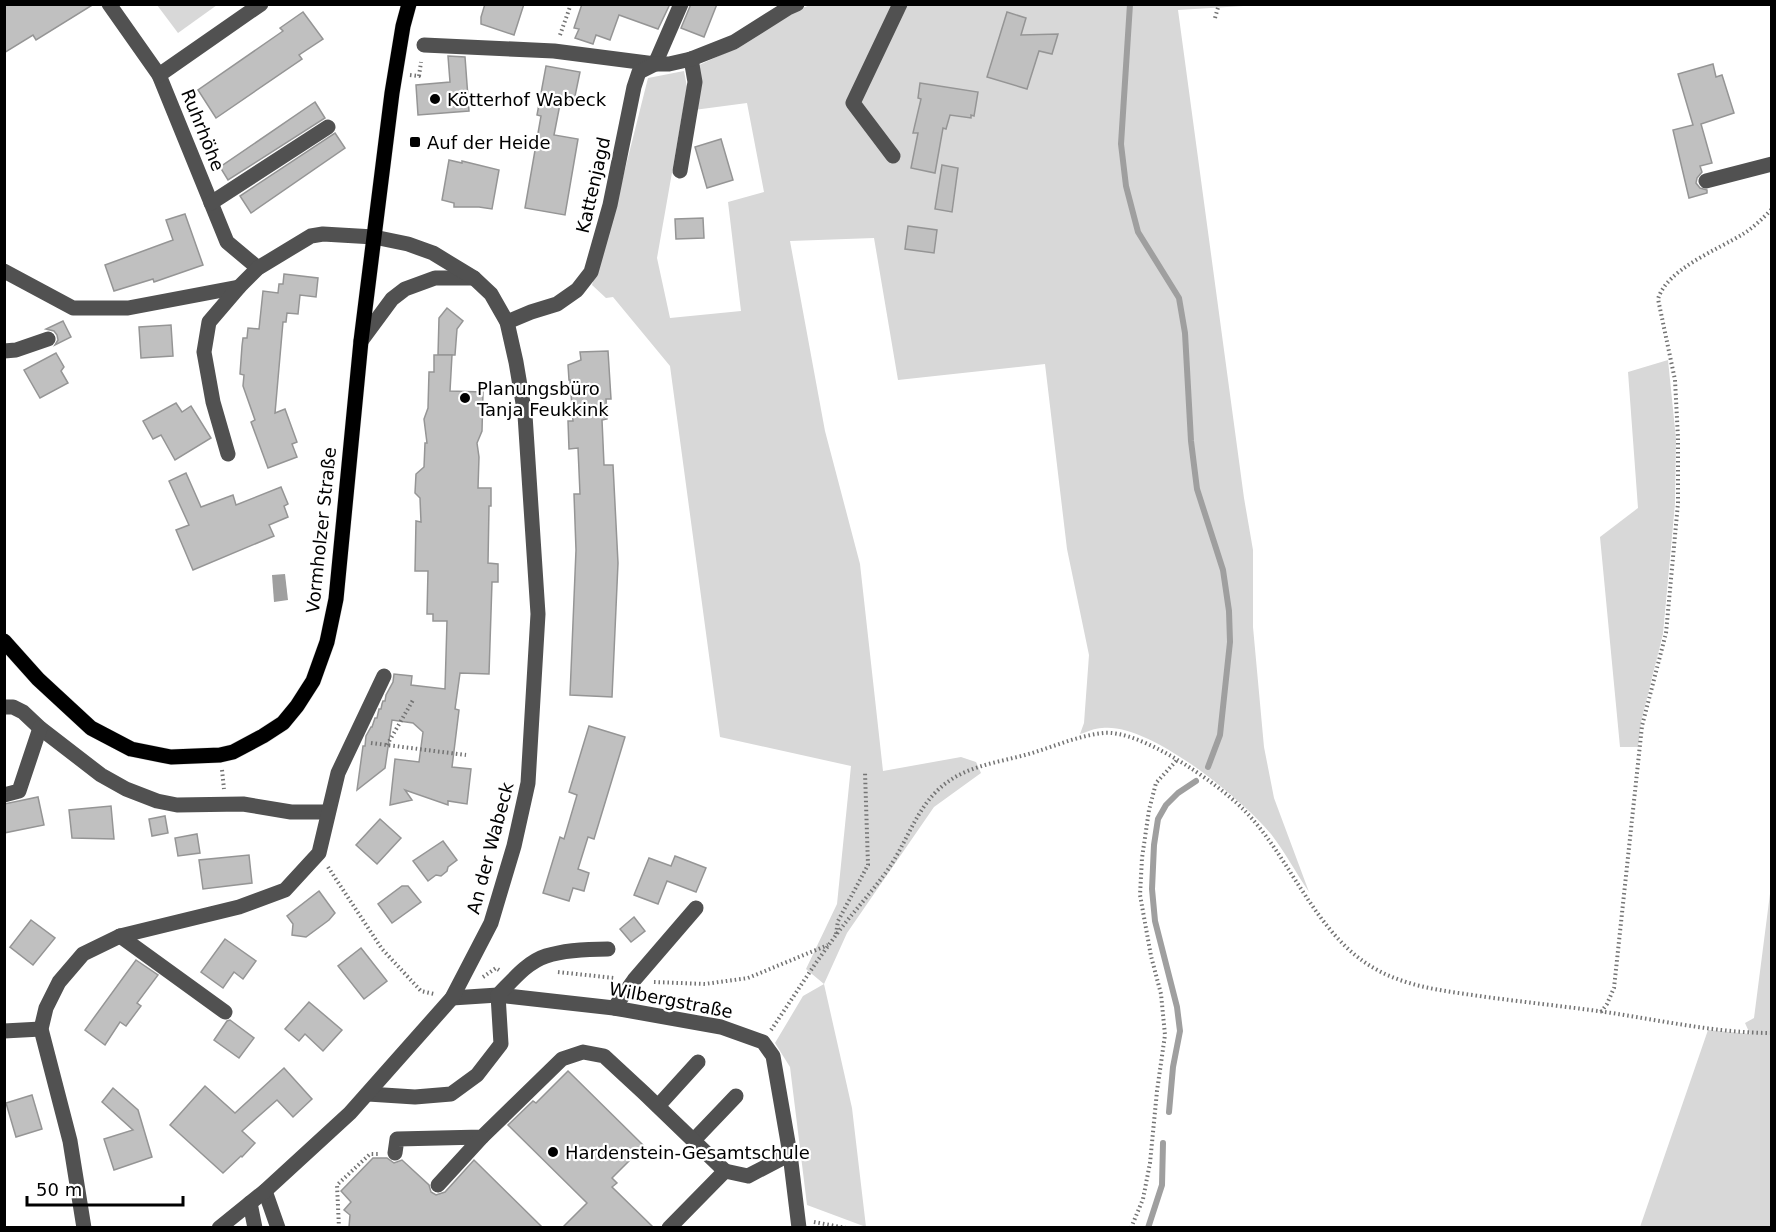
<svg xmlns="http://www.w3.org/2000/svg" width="1776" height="1232" font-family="'DejaVu Sans',sans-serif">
  <rect width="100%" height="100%" fill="#fff"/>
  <g fill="#d8d8d8">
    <polygon points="157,5 217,5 178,33"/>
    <path d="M 810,5 L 1260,5 L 1178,10 L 1244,498 L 1253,550 L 1253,627 L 1264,747 L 1274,798 L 1309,892 C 1296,873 1285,852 1271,834 C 1242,799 1149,722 1102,728 C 1095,728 1087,732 1080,734 L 1084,723 L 1089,655 L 1067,549 L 1045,364 L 898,380 L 874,238 L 790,241 L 825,431 L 860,564 L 883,771 L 961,757 L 976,762 L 981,773 L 934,807 L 847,933 L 824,984 L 852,1108 L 866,1227 L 807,1205 L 790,1067 L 775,1043 L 803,996 L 824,984 L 806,969 L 837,904 L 851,766 L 720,737 L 670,366 L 613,297 L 606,298 L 592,285 L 614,213 L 648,78 L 684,71 L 687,87 L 657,258 L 670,318 L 741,311 L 728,202 L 764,192 L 747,103 L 694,110 L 697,66 L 738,47 L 792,12 Z"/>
    <polygon points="1668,360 1676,439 1675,504 1663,634 1641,722 1638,747 1620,747 1600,537 1638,508 1628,372"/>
    <polygon points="1771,886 1771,1227 1640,1227 1708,1030 1750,1034 1745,1023 1754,1018"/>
  </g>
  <polygon fill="#9f9f9f" points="285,574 288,600 274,602 272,575"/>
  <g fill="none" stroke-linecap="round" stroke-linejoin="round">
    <g stroke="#9f9f9f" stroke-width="6">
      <polyline points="1130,4 1121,144 1126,186 1138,232 1179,298 1185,333 1191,441 1197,489 1223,570 1229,611 1230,642 1220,735 1208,767"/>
      <polyline points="1169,1112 1173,1067 1180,1031 1177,1007 1155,921 1152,889 1154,845 1158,819 1166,805 1178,793 1196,781"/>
      <polyline points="1148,1228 1162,1185 1163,1143"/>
    </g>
  </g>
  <g fill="#c0c0c0" stroke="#959595" stroke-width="1.5">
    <polygon points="4,4 94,4 36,40 33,35 4,53"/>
    <polygon points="485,4 524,4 514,35 481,24 481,17"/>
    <polygon points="582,4 670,4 658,29 619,15 610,40 596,35 593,44 575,38 579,29 574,28"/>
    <polygon points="691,4 717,4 704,37 681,28"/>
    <polygon points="303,12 323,39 299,55 302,59 216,118 198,90 283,31 280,28"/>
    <polygon points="1007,12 1026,18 1021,35 1058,34 1052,54 1039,51 1027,89 987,77"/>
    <polygon points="448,56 465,57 469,111 418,115 416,85 450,82"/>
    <polygon points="1713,64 1716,77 1722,75 1734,113 1701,124 1712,163 1700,166 1702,172 1697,178 1696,183 1700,188 1707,190 1707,193 1689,198 1673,130 1693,125 1678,74"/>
    <polygon points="546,66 580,72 574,101 561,99 554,135 578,139 565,215 525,208 541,116 537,115"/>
    <polygon points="920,83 978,92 974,116 971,115 971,118 950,115 946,129 943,128 935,173 911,168 918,133 913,133 921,99 918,98"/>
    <polygon points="315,102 325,118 228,180 220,167"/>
    <polygon points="335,133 345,148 251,213 240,196"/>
    <polygon points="721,139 733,180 707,188 695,147"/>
    <polygon points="449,160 462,163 462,161 499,170 492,209 479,207 454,207 454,203 442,200"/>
    <polygon points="942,165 958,168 952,212 935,209"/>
    <polygon points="185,214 203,265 154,282 153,279 114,291 105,265 173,240 166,220"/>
    <polygon points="703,218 704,238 676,239 675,219"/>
    <polygon points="908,226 937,230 934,253 905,249"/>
    <polygon points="284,274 318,278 316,297 300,295 298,314 287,313 286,322 283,322 275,413 285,409 297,442 292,444 297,457 268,468 251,422 255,420 243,386 244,375 240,374 242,346 243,338 247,338 248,328 259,329 263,291 278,293 279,284 283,284"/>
    <polygon points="447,308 463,321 457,329 455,355 438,355 439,318"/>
    <polygon points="63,321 71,337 55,345 58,340 57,335 54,331 46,329"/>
    <polygon points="171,325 173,356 141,358 139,327"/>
    <polygon points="608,351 611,399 606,399 607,419 602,420 604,465 613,465 618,563 612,697 570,695 576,550 574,494 580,494 578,448 569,449 568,421 573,421 570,380 569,380 568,365 581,360 580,352"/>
    <polygon points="56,353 64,367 61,371 68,383 40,398 24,370"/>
    <polygon points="434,355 452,355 450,391 483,392 482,431 477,443 479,457 478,488 491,488 491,506 489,506 488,563 498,564 498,582 492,582 489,674 460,673 455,709 459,710 452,767 471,769 467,804 448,801 448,805 405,790 412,800 390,805 395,759 419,762 423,732 413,723 392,720 385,768 357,790 363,746 365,746 366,736 371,727 372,727 375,718 377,718 379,709 381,709 382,704 383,701 385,701 386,695 393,682 394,674 412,676 411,685 445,689 447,621 433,621 433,614 427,614 428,571 415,571 416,521 421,522 420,498 415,493 416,474 424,467 425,443 427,443 424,419 428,408 429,372 434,372"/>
    <polygon points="176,403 182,412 191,406 211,438 175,460 161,435 153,439 143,421"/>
    <polygon points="186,473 201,507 233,495 236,505 281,487 288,504 284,506 288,517 269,525 274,536 193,570 176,530 189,525 169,481"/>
    <polygon points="589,726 625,737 594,839 588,837 578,869 589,873 584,891 573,888 569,901 543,893 560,837 564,839 577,795 569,792"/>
    <polygon points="38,797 44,825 4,833 4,804"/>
    <polygon points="111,806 114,839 72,838 69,810"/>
    <polygon points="165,816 168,833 152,836 149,819"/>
    <polygon points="380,819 401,838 377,864 356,845"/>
    <polygon points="197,834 200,853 178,856 175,838"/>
    <polygon points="443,841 457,860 448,867 447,871 441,876 436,875 428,881 413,861"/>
    <polygon points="249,855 252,883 203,889 199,860"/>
    <polygon points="675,856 706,868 696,892 667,881 658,904 634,895 649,858 671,866"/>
    <polygon points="402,886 408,886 421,902 392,923 378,904"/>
    <polygon points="319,891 335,913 329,920 306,937 292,935 293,924 287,916"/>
    <polygon points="634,917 645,931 631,942 620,929"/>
    <polygon points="31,920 55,938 33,965 10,947"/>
    <polygon points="225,939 256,961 243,979 234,972 223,988 201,972"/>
    <polygon points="361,948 387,981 364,999 338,966"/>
    <polygon points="136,960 158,975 137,1003 141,1006 126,1026 120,1022 105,1045 85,1030"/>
    <polygon points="309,1002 342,1030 323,1051 305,1034 299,1041 285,1029"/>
    <polygon points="230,1020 254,1038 239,1058 214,1040 227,1021"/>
    <polygon points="284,1068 312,1099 293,1117 277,1100 242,1131 255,1143 242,1157 241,1156 223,1173 170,1125 205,1086 235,1113"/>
    <polygon points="568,1071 644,1146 612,1178 617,1183 612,1187 653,1227 563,1227 587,1203 508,1125 533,1101 536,1103"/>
    <polygon points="113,1088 138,1110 152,1157 114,1170 104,1139 133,1130 102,1102"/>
    <polygon points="32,1095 42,1129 16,1137 6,1103"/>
    <polygon points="373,1158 387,1158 394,1163 402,1160 429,1185 431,1192 436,1195 445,1192 474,1160 542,1227 349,1227 350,1215 344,1210 351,1202 341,1191"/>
  </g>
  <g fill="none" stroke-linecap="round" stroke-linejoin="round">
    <g stroke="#dbdbdb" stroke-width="16">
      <polyline id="major" points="4,641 38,679 91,728 131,749 171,757 220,755 233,752 263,736 283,723 297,706 313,681 327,642 336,599 361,341 392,93 403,26 409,4"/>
    </g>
    <g stroke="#737373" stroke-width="4" stroke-dasharray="1.5 3" stroke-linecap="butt">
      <polyline points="1215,18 1219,4"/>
      <polyline points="560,35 571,4"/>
      <polyline points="410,75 419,76 421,62"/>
      <polyline points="371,743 466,755"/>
      <polyline points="387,745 413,700"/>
      <polyline points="222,770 224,789"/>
      <polyline points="328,867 382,949 421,991 434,994"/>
      <polyline points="836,934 838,921 868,865 865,772"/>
      <polyline points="558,972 614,978"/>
      <polyline points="483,977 496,968 499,970"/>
      <polyline points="654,982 705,984 748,978 828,945"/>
      <path d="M 1601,1012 L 1607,1004 L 1614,988 L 1642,726 L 1666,633 L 1678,503 L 1678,438 L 1675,380 L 1658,299 C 1667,269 1717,250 1743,234 C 1753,228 1763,218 1772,209"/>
      <path d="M 771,1030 C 791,1001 810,970 831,942 C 849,916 871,894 889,868 C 906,843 916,810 939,789 C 962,767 995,763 1025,755 C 1051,748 1076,736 1103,733 C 1140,729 1216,782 1243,809 C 1290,856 1314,932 1372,967 C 1407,988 1447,991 1486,997 C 1524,1002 1561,1006 1598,1011 C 1656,1019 1713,1033 1772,1033"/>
      <polyline points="814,1222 846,1228"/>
      <polyline points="339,1228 337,1185 370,1154 379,1154"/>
      <polyline points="1131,1228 1143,1199 1150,1163 1157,1091 1165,1035 1161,994 1151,956 1140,895 1142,858 1149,810 1156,783 1177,760"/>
    </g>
    <g stroke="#515151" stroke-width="15">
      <polyline points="109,4 159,75 227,242 258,268"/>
      <polyline points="424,45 554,51 655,64 681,4"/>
      <polyline points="159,75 261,4"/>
      <polyline points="893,156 853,103 900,4"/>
      <polyline points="680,171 695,82 691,59"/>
      <polyline points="1706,181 1772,164"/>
      <polyline points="211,203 328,127"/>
      <polyline points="4,271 73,308 128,308 239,287"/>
      <polyline points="507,322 531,312 557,304 577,290 591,272 610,205 634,87 639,72 655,64 669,64 691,59 734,42 788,8 797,4"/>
      <polyline points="361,341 392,299 405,289 435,278 474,278"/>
      <polyline points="4,351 16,350 48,339"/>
      <polyline points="4,707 13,707 23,712 40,728 101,775 126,789 157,801 177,805 243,804 291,812 328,812"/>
      <polyline points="4,795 19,791 40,728"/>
      <polyline points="120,936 225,1012"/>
      <polyline points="452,998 498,995 614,1008 721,1027 763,1042 773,1056 790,1154 799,1228"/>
      <polyline points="614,1008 634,980 696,908"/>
      <polyline points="4,1031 41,1029"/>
      <path d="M 368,1094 L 415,1097 L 451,1094 L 477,1075 L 501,1044 L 498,995 C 512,981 527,962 546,956 C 565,950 588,949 608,949"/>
      <polyline points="658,1106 698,1062"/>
      <polyline points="693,1141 736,1096"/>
      <polyline points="395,1153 397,1139 482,1137 562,1059 583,1052 604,1056 644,1093 725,1171"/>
      <polyline points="438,1185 482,1137"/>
      <polyline points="265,1191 278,1228"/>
      <polyline points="250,1203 255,1228"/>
      <polyline points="84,1228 70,1141 41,1029 46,1008 59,982 83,954 120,936 239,907 285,890 319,853 338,773 384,676"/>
      <polyline points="219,1228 265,1191 350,1113 452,998 491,923 514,846 528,783 538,614 525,415 516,362 507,322 491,294 474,278 433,253 408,244 374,237 323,234 311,236 258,268 239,287 209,322 204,352 213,402 228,454"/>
      <polyline points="669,1228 725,1171 748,1176 790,1154"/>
    </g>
    <use href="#major" stroke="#000" stroke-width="15"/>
  </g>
  <g fill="#000" stroke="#fff" stroke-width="2">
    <circle cx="435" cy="99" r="6"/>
    <rect x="409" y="136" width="12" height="12" rx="3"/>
    <circle cx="465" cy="398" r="6"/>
    <circle cx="553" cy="1152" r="6"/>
  </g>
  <g text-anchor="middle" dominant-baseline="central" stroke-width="4.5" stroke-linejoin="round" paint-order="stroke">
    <g font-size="18" fill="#000" stroke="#fff" text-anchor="start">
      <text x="447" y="99">Kötterhof Wabeck</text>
      <text x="427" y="142">Auf der Heide</text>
      <text x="477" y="388">Planungsbüro<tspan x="477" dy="21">Tanja Feukkink</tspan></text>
      <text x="565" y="1152">Hardenstein-Gesamtschule</text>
    </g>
    <g font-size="18" fill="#000" stroke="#fff">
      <text transform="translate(203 130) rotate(68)">Ruhrhöhe</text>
      <text transform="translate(593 185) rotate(-77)">Kattenjagd</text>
      <text transform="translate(321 530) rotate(-84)">Vormholzer Straße</text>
      <text transform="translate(490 848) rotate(-75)">An der Wabeck</text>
      <text transform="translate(671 1000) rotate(11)">Wilbergstraße</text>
    </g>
  </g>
  <rect width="1776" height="1232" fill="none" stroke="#000000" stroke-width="12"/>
  <path d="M27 1196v9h156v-9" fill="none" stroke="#000000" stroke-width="3"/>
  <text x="36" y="1196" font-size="18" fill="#000000" stroke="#ffffff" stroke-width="4.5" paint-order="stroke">50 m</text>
</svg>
